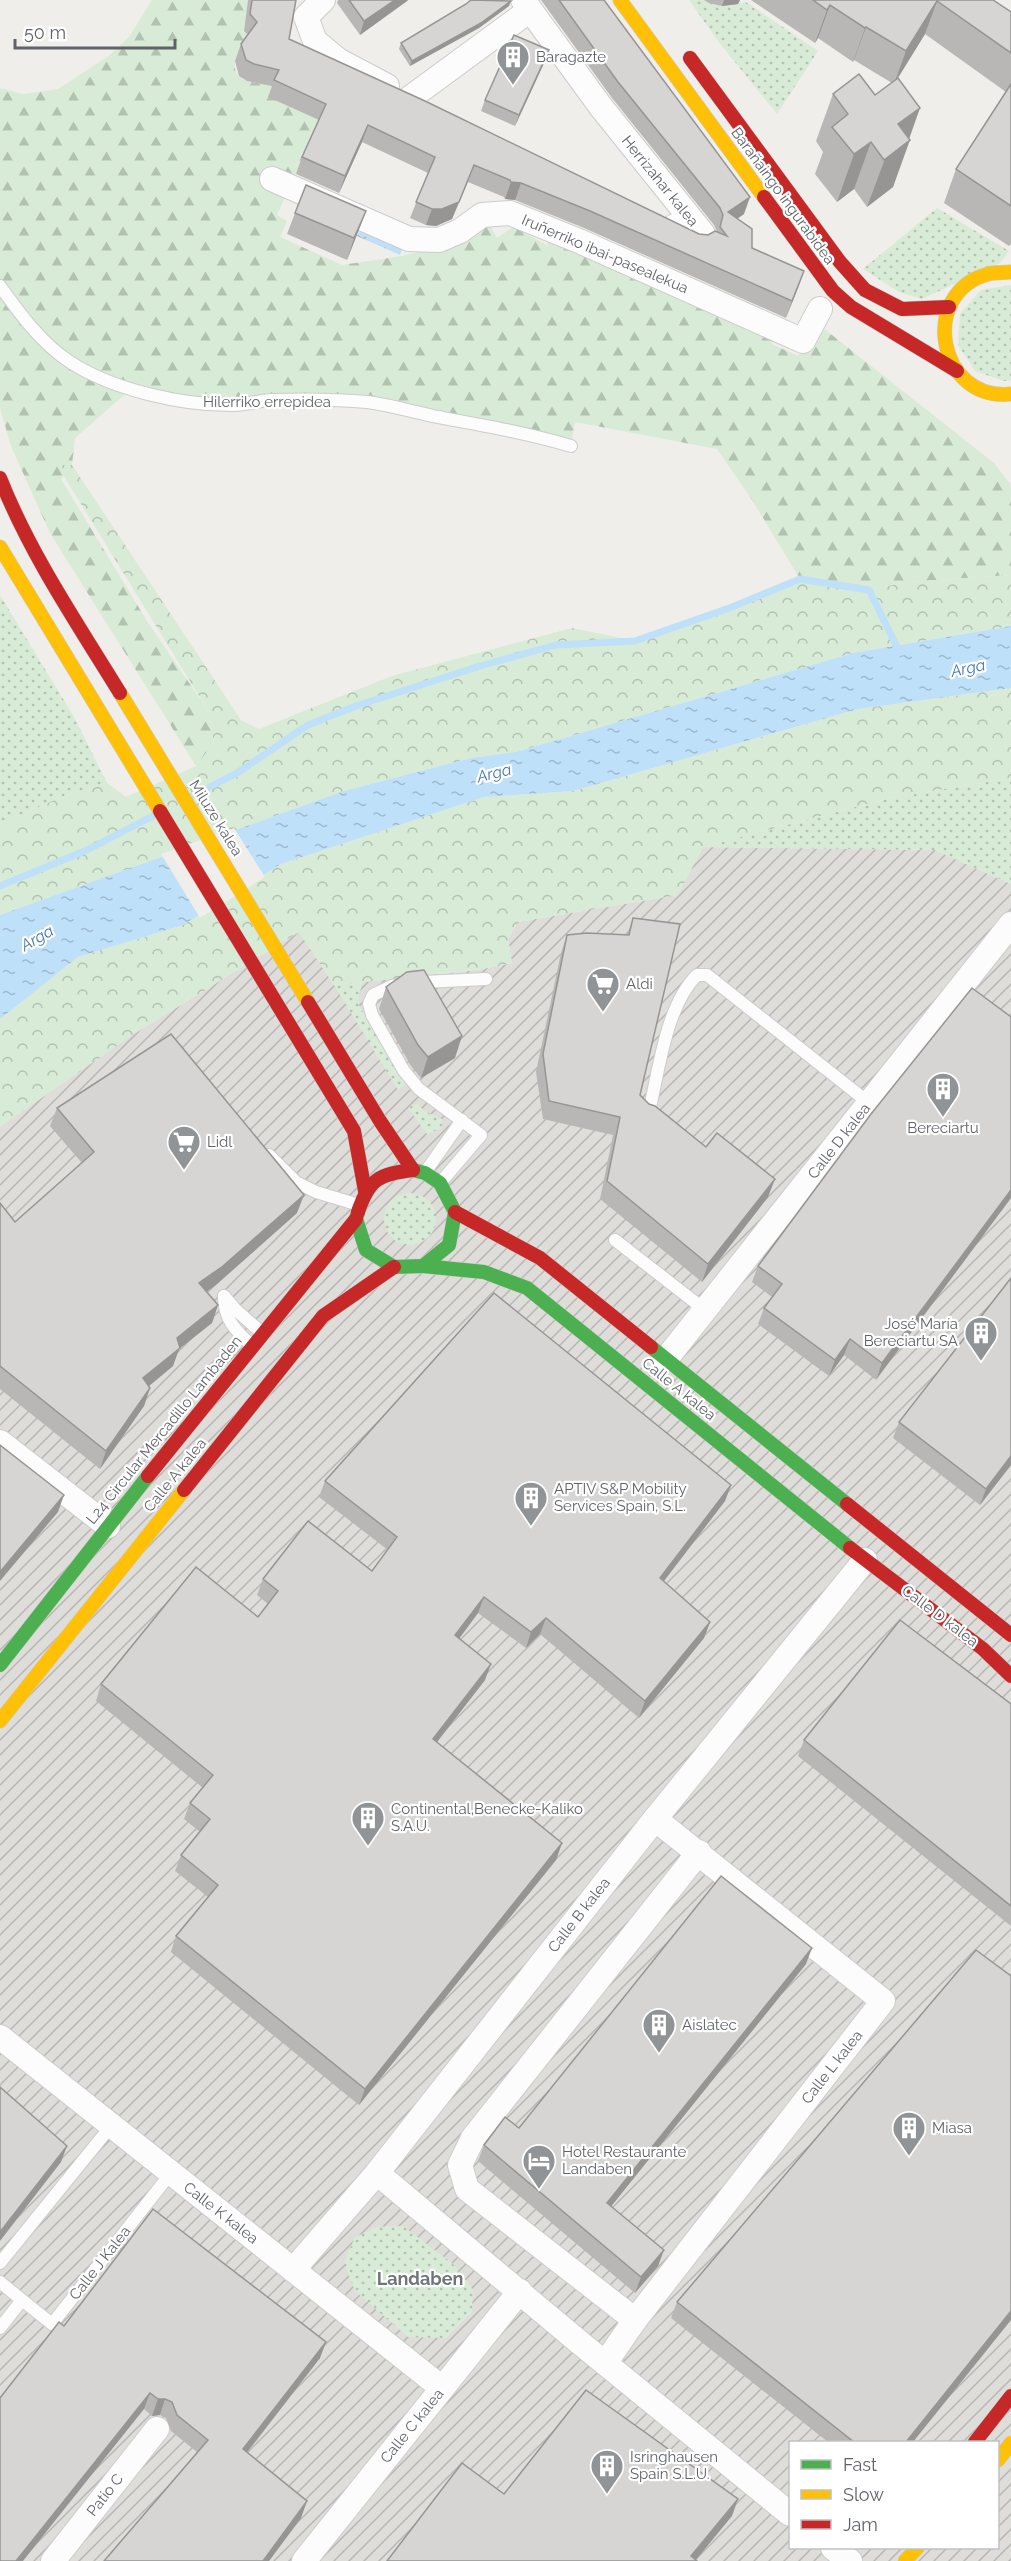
<svg xmlns="http://www.w3.org/2000/svg" width="1011" height="2561" font-family="Raleway,sans-serif">
  <defs>
    <pattern id="industrial-furrows" width="10" height="10" patternUnits="userSpaceOnUse" patternTransform="scale(1.5)"><rect width="10" height="10" fill="#dfddda"/><path d="M-1 1l2-2M0 10L10 0M9 11l2-2" fill="none" stroke="#b8b7b5"/></pattern>
    <pattern id="grass-dots" width="8" height="8" patternUnits="userSpaceOnUse" patternTransform="scale(1.5)"><rect width="8" height="8" fill="#d8ebd6"/><path d="M2 2h.1M6 6h.1" fill="none" stroke="#b2c2b1" stroke-width="1.8" stroke-linecap="round"/></pattern>
    <pattern id="forest-firs" width="22" height="20" patternUnits="userSpaceOnUse" patternTransform="scale(1.5)"><rect width="22" height="20" fill="#d8ebd6"/><path d="M5 1l3.5 6h-7zM16 11l3.5 6h-7z" fill="#b2c2b1"/></pattern>
    <pattern id="park-crowns" width="20" height="18" patternUnits="userSpaceOnUse" patternTransform="scale(1.5)"><rect width="20" height="18" fill="#d8ebd6"/><path d="M2 6a3 3 0 1 1 6 0M12 15a3 3 0 1 1 6 0" fill="none" stroke="#b2c2b1"/></pattern>
    <pattern id="water-ripples" width="26" height="14" patternUnits="userSpaceOnUse" patternTransform="scale(1.5)"><rect width="26" height="14" fill="#bfe0f9"/><path d="M2 4q2-2 4 0t4 0M15 11q2-2 4 0t4 0" fill="none" stroke="#9eb9cd"/></pattern>
  </defs>
  <rect width="100%" height="100%" fill="#efeeea"/>
  <path fill="url(#industrial-furrows)" fill-rule="evenodd" d="M 703,847 L 935,850 L 1011,884 L 1011,2561 L 0,2561 L 0,1124 L 54,1083 L 299,932 L 334,985 L 477,970 L 512,963 L 508,939 L 518,922 L 677,895 ZM 790,2442 L 998,2442 L 998,2548 L 790,2548 Z"/>
  <g fill="url(#grass-dots)">
    <polygon points="689,0 704,0 722,6 746,2 818,51 777,114 718,41"/>
    <polygon points="937,208 1009,251 1000,263 922,299 899,292 863,269"/>
    <polygon points="1011,285 1011,380 1004,381 975,371 958,345 960,314 981,290"/>
    <polygon points="0,595 74,717 107,783 66,795 0,824"/>
    <polygon points="1011,778 1011,884 935,850 703,847 885,799"/>
    <polygon points="364,982 359,993 359,1005 406,1084 398,1090 334,985"/>
    <polygon points="417,1103 424,1111 442,1119 442,1128 427,1134 408,1108"/>
    <circle cx="410" cy="1219" r="26"/>
    <polygon points="403,2226 453,2264 473,2290 472,2312 446,2338 408,2337 355,2291 344,2263 355,2237 378,2227"/>
  </g>
  <path fill="url(#forest-firs)" d="M 152,0 L 248,0 L 244,30 L 249,37 C 245,44 237,53 235,62 C 232,79 252,85 265,82 L 269,75 L 320,121 L 277,215 L 287,221 L 280,237 L 342,265 L 402,256 L 457,242 L 490,226 L 497,238 L 513,227 L 547,245 L 551,236 L 775,336 L 772,344 L 798,356 L 818,324 L 994,463 L 1011,485 L 1011,575 L 908,582 L 869,590 L 800,579 L 754,503 L 717,449 L 575,422 L 571,446 L 382,405 L 270,400 L 240,411 L 236,405 L 132,388 L 75,438 L 72,465 L 61,479 L 147,621 L 209,712 L 214,743 L 196,766 L 50,533 L 11,446 L 0,408 L 0,88 L 23,94 L 58,89 L 110,55 L 129,37 Z"/>
  <g fill="url(#park-crowns)">
    <polygon points="57,465 72,465 241,720 259,729 392,676 572,628 636,641 800,579 869,590 908,582 1011,575 1011,626 853,653 516,752 471,758 344,791 0,915 0,824 66,795 107,783 126,797 196,766 214,743 209,712"/>
    <polygon points="1011,688 1011,778 885,799 703,847 678,895 518,922 508,939 512,963 477,970 334,985 299,932 131,1036 0,1127 0,1018 78,957 183,925 281,864 484,797 573,791 858,709"/>
  </g>
  <g fill="url(#water-ripples)">
    <polygon points="360,230 402,249 400,255 357,236"/>
    <polygon points="1011,626 1011,688 858,709 573,791 484,797 281,864 183,925 78,957 0,1019 0,915 344,791 471,758 516,752 853,653"/>
  </g>
  <polygon fill="#efeeea" points="234,828 265,877 200,918 161,854"/>
  <g fill="none" stroke-linecap="round" stroke-linejoin="round">
    <g stroke="#bfe0f9" stroke-width="7">
      <polyline points="192,796 237,773 308,725 356,706 480,666 556,645 635,641 732,607 800,579 869,590 896,645 902,652"/>
      <polyline points="0,886 87,850 153,816"/>
    </g>
    <g stroke="#cbcccc" stroke-width="14">
      <g id="lane">
        <path d="M 0,286 C 20,314 41,343 70,362 C 113,390 184,406 235,405 C 247,404 259,401 271,400 C 302,399 336,399 367,402 C 390,405 414,412 438,417 C 482,425 527,433 571,446"/>
        <path d="M 648,1116 C 659,1072 665,1007 697,975 L 707,975 L 869,1103"/>
        <polyline points="269,1155 296,1182 316,1192 359,1205"/>
        <polyline points="426,1171 462,1120"/>
        <polyline points="441,1182 481,1135 419,1089 404,1071 372,1015 369,1004 373,995 392,986 423,982 486,979"/>
        <polyline points="615,1240 705,1310"/>
        <path d="M 224,1296 C 224,1319 235,1330 251,1345"/>
        <polyline points="224,1296 235,1309 262,1333"/>
        <polyline points="0,2263 111,2126"/>
        <polyline points="0,2282 22,2300 0,2328"/>
        <polyline points="22,2300 52,2324 171,2173"/>
      </g>
    </g>
    <g stroke="#cbcccc" stroke-width="26">
      <g id="street">
        <polyline points="323,0 306,17 315,41 338,60 387,86"/>
        <polyline points="523,0 601,107 703,234 699,238 675,226"/>
        <polyline points="410,98 530,10"/>
        <polyline points="272,179 409,239 439,240 460,231 482,215 510,213 579,241 803,341 820,309"/>
        <polyline points="666,1359 1011,924"/>
        <polyline points="0,1442 108,1526"/>
        <polyline points="0,2037 442,2388"/>
        <polyline points="377,2173 579,2342 790,2514"/>
        <polyline points="293,2270 377,2173 655,1819 865,1560"/>
        <polyline points="635,2320 467,2189 460,2165 473,2138 699,1852"/>
        <polyline points="606,2362 635,2320 883,2001 655,1819"/>
        <polyline points="833,2548 850,2561"/>
        <polyline points="53,2561 157,2429"/>
        <polyline points="304,2561 520,2291"/>
      </g>
    </g>
    <g stroke="#cacacb" stroke-width="15">
      <g id="fast">
        <polyline points="358,1212 356,1219 366,1250 394,1267 423,1266 449,1245 455,1212 440,1183 425,1173 413,1170"/>
        <polyline points="423,1266 484,1272 527,1288 850,1548"/>
        <polyline points="651,1347 847,1504"/>
        <polyline points="0,1665 148,1476"/>
      </g>
    </g>
    <g stroke="#cacacb" stroke-width="15">
      <g id="slow">
        <polyline points="620,0 764,197"/>
        <path d="M 1011,272 C 1004,273 995,272 988,274 C 918,293 938,402 1011,394"/>
        <polyline points="0,547 160,811"/>
        <polyline points="120,693 308,1002"/>
        <polyline points="0,1721 184,1490"/>
        <polyline points="998,2460 1011,2443"/>
        <polyline points="905,2561 917,2548"/>
      </g>
    </g>
    <g stroke="#cacacb" stroke-width="15">
      <g id="jam">
        <polyline points="690,58 840,262 865,290 902,309 949,307"/>
        <polyline points="764,197 833,291 851,307 957,371"/>
        <path d="M 0,478 C 30,554 77,623 120,693"/>
        <polyline points="160,811 354,1131 365,1191"/>
        <polyline points="308,1002 380,1121 413,1170"/>
        <path d="M 358,1212 C 369,1179 379,1174 413,1170"/>
        <polyline points="455,1212 540,1258 651,1347"/>
        <polyline points="148,1476 356,1219"/>
        <polyline points="184,1490 323,1316 394,1267"/>
        <polyline points="847,1504 1011,1635"/>
        <polyline points="850,1548 983,1649 1011,1676"/>
        <polyline points="975,2442 1011,2396"/>
      </g>
    </g>
    <use href="#lane" stroke="#fdfcfc" stroke-width="12"/>
    <use href="#street" stroke="#fdfcfc" stroke-width="24"/>
    <use href="#fast" stroke="#4caf50" stroke-width="14"/>
    <use href="#slow" stroke="#ffc107" stroke-width="14"/>
    <use href="#jam" stroke="#c62828" stroke-width="14"/>
  </g>
  <g fill="#b8b7b5">
    <polygon points="248,0 296,0 289,39 699,234 708,235 717,232 714,225 612,98 541,0 604,0 744,214 737,219 752,248 804,271 786,318 584,228 515,200 505,199 504,197 468,182 452,219 436,226 426,225 410,218 428,173 362,142 339,193 296,174 302,157 319,120 268,97 272,86 247,81 239,76 235,61 241,44 248,35 244,31"/>
    <polygon points="338,0 408,0 407,1 360,35 337,3"/>
    <polygon points="704,0 740,0 738,4 722,6 709,3"/>
    <polygon points="751,0 993,0 1011,53 1011,244 1009,246 944,203 956,169 1006,92 925,34 898,78 909,138 893,187 867,207 854,189 837,202 815,174 823,152 816,141 833,94 875,95 892,83 854,60 853,62 818,38 815,43"/>
    <polygon points="509,6 479,28 410,66 399,49 401,43"/>
    <polygon points="545,61 515,126 481,111 485,100"/>
    <polygon points="366,211 358,232 347,260 287,234 295,213"/>
    <polygon points="633,918 640,1095 649,1104 768,1197 702,1282 600,1199 613,1135 543,1119 536,1072 561,953 567,935 627,935"/>
    <polygon points="386,987 455,1058 421,1078 411,1066 379,1009"/>
    <polygon points="1011,1017 876,1380 844,1355 829,1376 758,1324 764,1308 772,1297 752,1282 758,1266"/>
    <polygon points="57,1108 297,1213 217,1284 206,1292 218,1305 212,1323 179,1349 173,1366 149,1386 150,1388 144,1406 100,1469 0,1389 0,1203 15,1222 82,1163 50,1126"/>
    <polygon points="1011,1278 1011,1465 980,1505 893,1438 899,1422"/>
    <polygon points="325,1481 731,1485 725,1501 664,1581 710,1622 704,1638 639,1718 540,1634 526,1648 478,1613 459,1639 485,1680 437,1742 562,1843 556,1860 359,2105 171,1952 176,1936 208,1897 175,1871 181,1855 200,1832 184,1819 190,1803 203,1788 96,1701 101,1684 258,1617 268,1604 257,1595 263,1579 372,1571 388,1550 319,1497"/>
    <polygon points="1011,1704 1011,1926 798,1756 804,1740"/>
    <polygon points="806,1964 611,2206 658,2266 635,2293 478,2161 484,2145 519,2128"/>
    <polygon points="677,2302 913,2442 828,2442 671,2318"/>
    <polygon points="64,2326 320,2358 247,2453 301,2518 269,2561 104,2561 197,2452 171,2431 166,2418 160,2415 152,2416 144,2409"/>
  </g>
  <g fill="#969594">
    <polygon points="395,0 408,0 407,1 360,35 364,21"/>
    <polygon points="724,0 740,0 738,4 722,6"/>
    <polygon points="511,1 509,6 479,28 410,66 412,61"/>
    <polygon points="937,1 925,34 894,84 906,51"/>
    <polygon points="830,5 818,38 815,43 827,10"/>
    <polygon points="866,27 854,60 853,62 865,28"/>
    <polygon points="549,50 545,61 515,126 519,115"/>
    <polygon points="920,108 908,142 910,140 893,187 867,207 898,124"/>
    <polygon points="368,125 362,142 339,193 345,176"/>
    <polygon points="871,142 854,189 837,202 854,154"/>
    <polygon points="474,165 452,219 436,226 426,225 432,209"/>
    <polygon points="511,182 521,183 515,200 505,199"/>
    <polygon points="750,197 744,214 722,229 728,212"/>
    <polygon points="366,211 358,232 347,260 354,238"/>
    <polygon points="804,271 798,288 786,318 792,301"/>
    <polygon points="462,1036 455,1058 421,1078 428,1057"/>
    <polygon points="775,1179 768,1197 702,1282 708,1264"/>
    <polygon points="1011,1190 1011,1198 876,1380 882,1363"/>
    <polygon points="304,1195 297,1213 217,1284 193,1302 199,1283"/>
    <polygon points="218,1305 212,1323 179,1349 173,1366 137,1396 143,1378 177,1338"/>
    <polygon points="850,1339 844,1355 829,1376 835,1360"/>
    <polygon points="150,1388 144,1406 100,1469 106,1451"/>
    <polygon points="1011,1456 1011,1465 980,1505 986,1489"/>
    <polygon points="731,1485 725,1501 654,1594 660,1578"/>
    <polygon points="64,1495 58,1512 0,1581 0,1572"/>
    <polygon points="484,1597 478,1613 449,1652 455,1635"/>
    <polygon points="546,1618 540,1634 526,1648 531,1632"/>
    <polygon points="710,1622 704,1638 639,1718 645,1701"/>
    <polygon points="491,1664 485,1680 427,1755 433,1739"/>
    <polygon points="562,1843 556,1860 359,2105 365,2089"/>
    <polygon points="812,1948 806,1964 601,2219 607,2203"/>
    <polygon points="67,2146 61,2162 0,2241 0,2232"/>
    <polygon points="664,2250 658,2266 635,2293 641,2277"/>
    <polygon points="1011,2311 1011,2320 913,2442 906,2442"/>
    <polygon points="326,2342 320,2358 237,2465 243,2449"/>
    <polygon points="150,2393 144,2409 23,2561 16,2561"/>
    <polygon points="158,2399 165,2399 160,2415 152,2416"/>
    <polygon points="738,2499 732,2516 695,2561 691,2556"/>
    <polygon points="307,2501 301,2518 269,2561 263,2561"/>
  </g>
  <g fill="#d6d5d3" stroke="#969594" stroke-width="1.5">
    <polygon points="252,0 296,0 289,39 425,101 699,234 708,235 715,231 727,236 720,227 723,215 720,208 618,82 559,0 604,0 750,197 728,212 752,229 752,248 804,271 792,301 590,211 521,183 511,182 510,180 474,165 459,202 442,209 432,209 416,202 435,157 368,125 345,176 302,157 326,104 274,80 279,70 254,64 246,60 241,44 257,22 250,14"/>
    <polygon points="349,0 395,0 364,21"/>
    <polygon points="471,0 511,1 481,23 412,61 401,43 466,4"/>
    <polygon points="813,0 993,0 1011,12 1011,53 937,1 906,51 866,27 865,28 830,5 827,10"/>
    <polygon points="514,35 549,50 519,115 485,100"/>
    <polygon points="859,74 875,95 898,78 920,108 898,124 910,140 884,160 871,142 854,154 832,127 848,114 833,94"/>
    <polygon points="1011,84 1011,206 956,169"/>
    <polygon points="306,185 366,211 354,238 295,213"/>
    <polygon points="633,918 680,924 640,1095 649,1104 655,1106 706,1147 717,1133 775,1179 708,1264 607,1181 620,1117 549,1101 543,1054 567,935 587,933 629,935"/>
    <polygon points="424,970 462,1036 428,1057 418,1045 386,987 407,972"/>
    <polygon points="972,988 1011,1017 1011,1190 882,1363 850,1339 835,1360 764,1308 782,1284 758,1266 871,1114"/>
    <polygon points="171,1034 304,1195 223,1266 199,1283 218,1305 177,1338 180,1348 143,1378 150,1388 106,1451 0,1366 0,1203 15,1222 94,1152 57,1108"/>
    <polygon points="1011,1278 1011,1456 986,1489 899,1422"/>
    <polygon points="494,1293 731,1485 660,1578 710,1622 645,1701 546,1618 531,1632 484,1597 455,1635 491,1664 433,1739 562,1843 365,2089 176,1936 218,1885 181,1855 210,1819 190,1803 213,1775 101,1684 196,1567 258,1617 278,1591 263,1579 308,1521 372,1571 397,1537 325,1481"/>
    <polygon points="0,1445 64,1495 0,1572"/>
    <polygon points="900,1620 1011,1704 1011,1906 804,1740"/>
    <polygon points="721,1876 812,1948 607,2203 664,2250 641,2277 484,2145 505,2117 519,2128"/>
    <polygon points="976,1950 1011,1976 1011,2311 906,2442 854,2442 677,2302"/>
    <polygon points="0,2087 67,2146 0,2232"/>
    <polygon points="153,2209 326,2342 243,2449 307,2501 263,2561 104,2561 208,2440 177,2415 172,2402 165,2399 158,2399 150,2393 16,2561 0,2561 0,2398 59,2322 64,2326"/>
    <polygon points="586,2390 738,2499 691,2556 697,2561 387,2561 462,2463 504,2494"/>
  </g>
  <defs>
    <g id="building-pin" transform="scale(1.725)"><path d="M0 17L-7.5 6A9.5 9.5 0 1 1 7.5 6Z" fill="#919496" stroke="#fff"/><path d="M-4-6H4V6H1V3H-1V6H-4ZM-2.5-4.3h1.7v1.8h-1.7ZM.8-4.3h1.7v1.8H.8ZM-2.5-1h1.7V.8h-1.7ZM.8-1h1.7V.8H.8Z" fill="#fff"/></g>
    <g id="supermarket-pin" transform="scale(1.725)"><path d="M0 17L-7.5 6A9.5 9.5 0 1 1 7.5 6Z" fill="#919496" stroke="#fff"/><path d="M-6-5.5h2.5l.6 2H6L4.5 2H-2.5L-4.4-4H-6ZM-1.5 3.2a1.3 1.3 0 1 0 .1 0ZM3 3.2a1.3 1.3 0 1 0 .1 0Z" fill="#fff"/></g>
    <g id="hotel-pin" transform="scale(1.725)"><path d="M0 17L-7.5 6A9.5 9.5 0 1 1 7.5 6Z" fill="#919496" stroke="#fff"/><path d="M-6-4.5h1.5V1H6V5H4.5V3h-9V5H-6ZM-4 0a1.8 1.8 0 1 1 3.6 0ZM.5 0V-2.5h3Q6-2.5 6 0Z" fill="#fff"/></g>
  </defs>
  <g fill-rule="evenodd">
    <use href="#building-pin" x="513" y="57"/>
    <use href="#supermarket-pin" x="603" y="984"/>
    <use href="#building-pin" x="943" y="1089"/>
    <use href="#supermarket-pin" x="184" y="1142"/>
    <use href="#building-pin" x="981" y="1333"/>
    <use href="#building-pin" x="531" y="1498"/>
    <use href="#building-pin" x="368" y="1818"/>
    <use href="#building-pin" x="659" y="2025"/>
    <use href="#building-pin" x="909" y="2128"/>
    <use href="#hotel-pin" x="539" y="2161"/>
    <use href="#building-pin" x="607" y="2466"/>
  </g>
  <g text-anchor="middle" dominant-baseline="central" stroke-width="4.5" stroke-linejoin="round" paint-order="stroke">
    <g font-size="15" fill="#5f6368" stroke="#fff" text-anchor="start">
      <text x="536" y="57">Baragazte</text>
      <text x="626" y="984">Aldi</text>
      <text x="943" y="1128" text-anchor="middle">Bereciartu</text>
      <text x="207" y="1142">Lidl</text>
      <text x="958" y="1324" text-anchor="end">José María<tspan x="958" dy="17">Bereciartu SA</tspan></text>
      <text x="554" y="1489">APTIV S&amp;P Mobility<tspan x="554" dy="17">Services Spain, S.L.</tspan></text>
      <text x="391" y="1809">Continental,Benecke-Kaliko<tspan x="391" dy="17">S.A.U.</tspan></text>
      <text x="682" y="2025">Aislatec</text>
      <text x="932" y="2128">Miasa</text>
      <text x="562" y="2152">Hotel Restaurante<tspan x="562" dy="17">Landaben</tspan></text>
      <text x="630" y="2457">Isringhausen<tspan x="630" dy="17">Spain S.L.U.</tspan></text>
    </g>
    <g font-size="15" fill="#5f6368" stroke="#fff">
      <text transform="translate(660 181) rotate(51)">Herrizahar kalea</text>
      <text transform="translate(783 196) rotate(54)">Barañaingo ingurabidea</text>
      <text transform="translate(605 254) rotate(23)">Iruñerriko ibai-pasealekua</text>
      <text x="267" y="402">Hilerriko errepidea</text>
      <text transform="translate(216 818) rotate(58)">Miluze kalea</text>
      <text transform="translate(839 1141) rotate(-52)">Calle D kalea</text>
      <text transform="translate(679 1389) rotate(39)">Calle A kalea</text>
      <text transform="translate(164 1430) rotate(-51)">L24 Circular Mercadillo Lambaden</text>
      <text transform="translate(175 1475) rotate(-51)">Calle A kalea</text>
      <text transform="translate(940 1616) rotate(37)">Calle D kalea</text>
      <text transform="translate(579 1915) rotate(-52)">Calle B kalea</text>
      <text transform="translate(832 2067) rotate(-52)">Calle L kalea</text>
      <text transform="translate(221 2213) rotate(38)">Calle K kalea</text>
      <text transform="translate(100 2263) rotate(-52)">Calle J Kalea</text>
      <text transform="translate(412 2426) rotate(-51)">Calle C kalea</text>
      <text transform="translate(105 2495) rotate(-52)">Patio C</text>
    </g>
    <g font-size="16" font-style="italic" fill="#4174aa" stroke="#fff">
      <text transform="translate(968 668) rotate(-12)">Arga</text>
      <text transform="translate(494 773) rotate(-14)">Arga</text>
      <text transform="translate(37 938) rotate(-30)">Arga</text>
    </g>
    <g font-size="18" font-weight="bold" fill="#70757a" stroke="#fff">
      <text x="420" y="2278">Landaben</text>
    </g>
  </g>
  <rect x="789" y="2441" width="210" height="108" fill="#ffffff" stroke="#bfc1c3" stroke-width="1.5"/>
  <rect x="801" y="2460" width="30" height="9" fill="#4caf50" stroke="#bfc1c3" stroke-width="1.5"/>
  <text x="843" y="2471" font-size="18" fill="#5f6368">Fast</text>
  <rect x="801" y="2490" width="30" height="9" fill="#ffc107" stroke="#bfc1c3" stroke-width="1.5"/>
  <text x="843" y="2501" font-size="18" fill="#5f6368">Slow</text>
  <rect x="801" y="2520" width="30" height="9" fill="#c62828" stroke="#bfc1c3" stroke-width="1.5"/>
  <text x="843" y="2531" font-size="18" fill="#5f6368">Jam</text>
  <path d="M15 39v9h160v-9" fill="none" stroke="#5f6368" stroke-width="3"/>
  <text x="24" y="39" font-size="18" fill="#5f6368" stroke="#ffffff" stroke-width="4.5" paint-order="stroke">50 m</text>
</svg>
